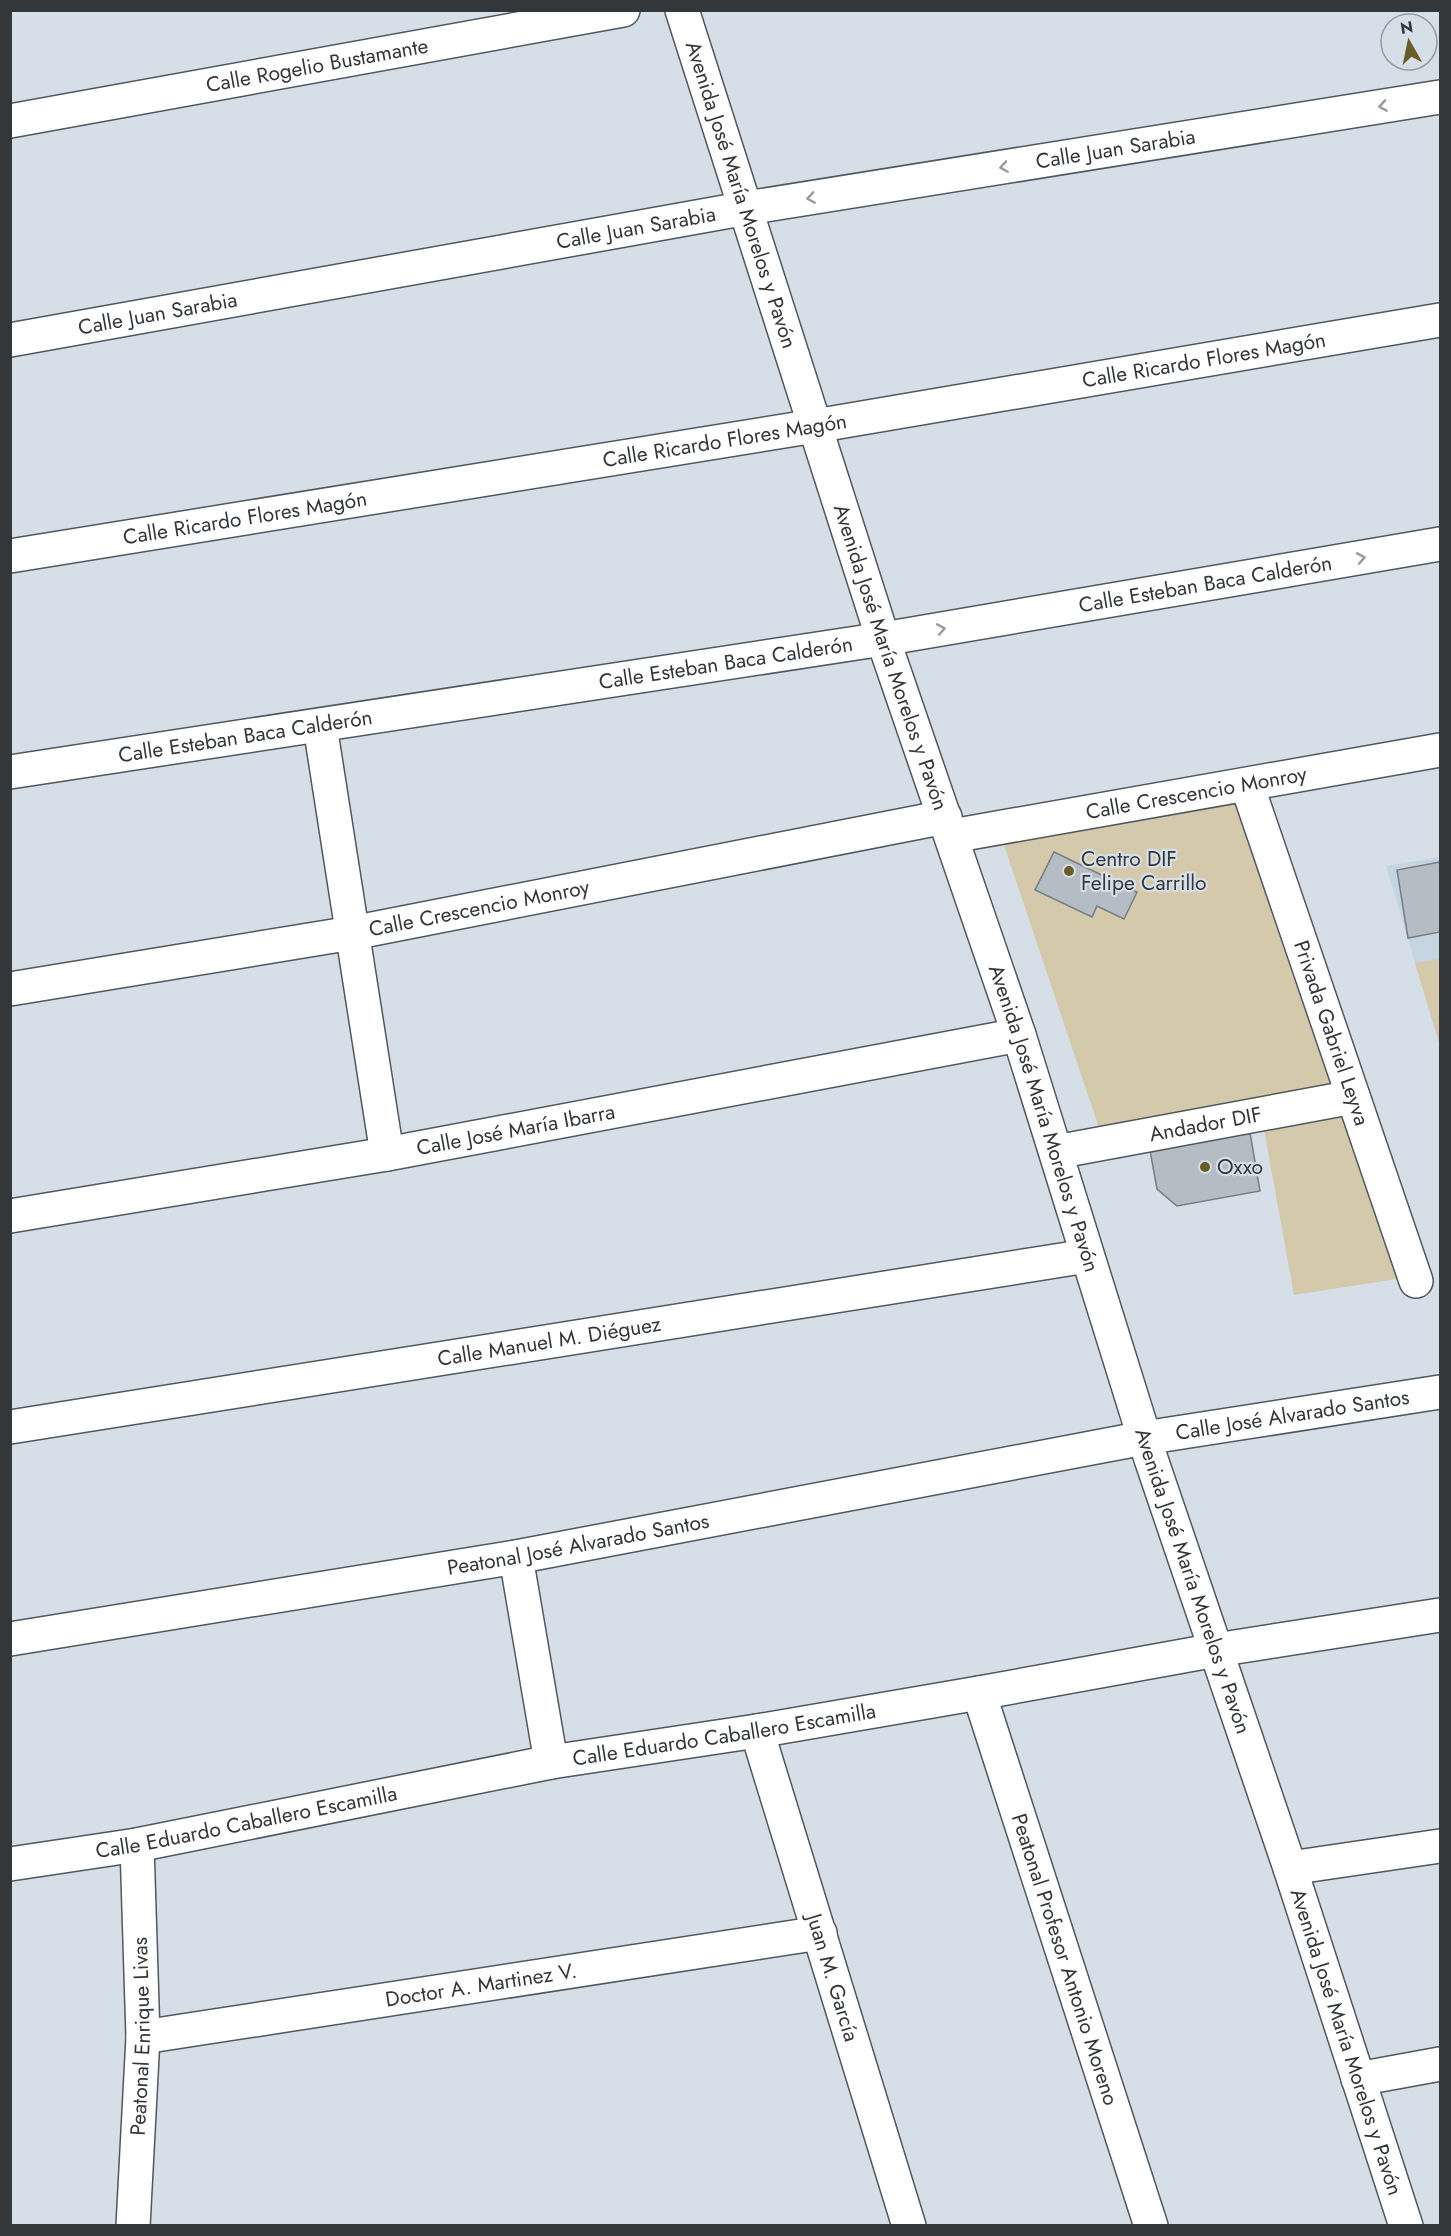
<svg xmlns="http://www.w3.org/2000/svg" width="1451" height="2236" font-family="Jost,sans-serif">
  <rect width="100%" height="100%" fill="#d6dfe7"/>
  <polygon fill="#c5d5e1" points="1440,857 1440,1046 1386,866"/>
  <g fill="#d4c9ab">
    <polygon points="1240,799 1340,1089 1101,1134 1002,839"/>
    <polygon points="1440,959 1440,1046 1415,963"/>
    <polygon points="1346,1108 1403,1278 1294,1295 1263,1124"/>
  </g>
  <g fill="#b4bcc4" stroke="#767e85" stroke-width="1.5">
    <polygon points="1054,852 1137,892 1124,919 1097,906 1092,917 1035,890"/>
    <polygon points="1440,862 1440,932 1408,938 1397,870"/>
    <polygon points="1249,1127 1260,1191 1177,1206 1157,1189 1149,1145"/>
  </g>
  <g fill="none" stroke-linecap="round" stroke-linejoin="round">
    <g stroke="#50585e" stroke-width="36">
      <g id="minor">
        <path id="s1" d="M 682,10 L 883,639 L 1019,1035 L 1151,1459 L 1290,1868 L 1406,2226"/>
        <path id="s2" d="M 10,121 L 623,10"/>
        <path id="s3" d="M 10,340 L 747,208 L 1440,97"/>
        <path id="s4" d="M 10,556 L 815,426 L 1440,320"/>
        <polyline points="320,726 387,1154"/>
        <path id="s5" d="M 10,772 L 883,639 L 1440,544"/>
        <path id="s6" d="M 1247,785 L 1416,1281"/>
        <path id="s7" d="M 952,836 L 1440,750"/>
        <path id="s8" d="M 10,989 L 352,933 L 945,817"/>
        <path id="s9" d="M 1056,1152 L 1353,1097"/>
        <path id="s10" d="M 10,1216 L 387,1154 L 1019,1035"/>
        <path id="s11" d="M 10,1427 L 1087,1256"/>
        <polyline points="516,1557 551,1762"/>
        <path id="s12" d="M 10,1639 L 516,1557 L 1144,1438 L 1440,1392"/>
        <path id="s13" d="M 979,1693 L 1151,2226"/>
        <path id="s14" d="M 757,1731 L 909,2226"/>
        <path id="s15" d="M 10,1864 L 137,1845 L 551,1762 L 757,1731 L 979,1693 L 1216,1650 L 1440,1615"/>
        <polyline points="1290,1868 1440,1846"/>
        <path id="s16" d="M 143,2037 L 820,1933"/>
        <polyline points="1358,2079 1440,2064"/>
        <path id="s17" d="M 133,2226 L 143,2037 L 137,1845"/>
      </g>
    </g>
    <use href="#minor" stroke="#fff" stroke-width="33"/>
  </g>
  <defs><path id="oneway-chevron" d="M-2-3.5L2.5 0L-2 3.5" fill="none" stroke-width="1.6" stroke-linecap="round" stroke-linejoin="round" transform="scale(1.5)"/></defs>
  <g stroke="#999b9c">
    <use href="#oneway-chevron" transform="translate(1383 106) rotate(171)"/>
    <use href="#oneway-chevron" transform="translate(1004 167) rotate(171)"/>
    <use href="#oneway-chevron" transform="translate(811 198) rotate(171)"/>
    <use href="#oneway-chevron" transform="translate(1361 558) rotate(-10)"/>
    <use href="#oneway-chevron" transform="translate(941 629) rotate(-10)"/>
  </g>
  <g fill="#6b5b28" stroke="#d6dfe7" stroke-width="2">
    <circle cx="1069" cy="871" r="6"/>
    <circle cx="1205" cy="1167" r="6"/>
  </g>
  <g text-anchor="middle" dominant-baseline="central" stroke-width="4.5" stroke-linejoin="round" paint-order="stroke">
    <g font-size="21" fill="#33373a" stroke="#d6dfe7">
      <text stroke="none"><textPath href="#s2" startOffset="312">Calle Rogelio Bustamante</textPath></text>
      <text stroke="none"><textPath href="#s3" startOffset="1122">Calle Juan Sarabia</textPath></text>
      <text stroke="none"><textPath href="#s1" startOffset="194">Avenida José María Morelos y Pavón</textPath></text>
      <text stroke="none"><textPath href="#s3" startOffset="636">Calle Juan Sarabia</textPath></text>
      <text stroke="none"><textPath href="#s3" startOffset="150">Calle Juan Sarabia</textPath></text>
      <text stroke="none"><textPath href="#s4" startOffset="1210">Calle Ricardo Flores Magón</textPath></text>
      <text stroke="none"><textPath href="#s4" startOffset="724">Calle Ricardo Flores Magón</textPath></text>
      <text stroke="none"><textPath href="#s4" startOffset="238">Calle Ricardo Flores Magón</textPath></text>
      <text stroke="none"><textPath href="#s5" startOffset="1210">Calle Esteban Baca Calderón</textPath></text>
      <text stroke="none"><textPath href="#s1" startOffset="680">Avenida José María Morelos y Pavón</textPath></text>
      <text stroke="none"><textPath href="#s5" startOffset="724">Calle Esteban Baca Calderón</textPath></text>
      <text stroke="none"><textPath href="#s5" startOffset="238">Calle Esteban Baca Calderón</textPath></text>
      <text stroke="none"><textPath href="#s7" startOffset="248">Calle Crescencio Monroy</textPath></text>
      <text stroke="none"><textPath href="#s8" startOffset="476">Calle Crescencio Monroy</textPath></text>
      <text stroke="none"><textPath href="#s6" startOffset="262">Privada Gabriel Leyva</textPath></text>
      <text stroke="none"><textPath href="#s1" startOffset="1166">Avenida José María Morelos y Pavón</textPath></text>
      <text stroke="none"><textPath href="#s9" startOffset="152">Andador DIF</textPath></text>
      <text stroke="none"><textPath href="#s10" startOffset="513">Calle José María Ibarra</textPath></text>
      <text stroke="none"><textPath href="#s11" startOffset="546">Calle Manuel M. Diéguez</textPath></text>
      <text stroke="none"><textPath href="#s12" startOffset="1302">Calle José Alvarado Santos</textPath></text>
      <text stroke="none"><textPath href="#s12" startOffset="576">Peatonal José Alvarado Santos</textPath></text>
      <text stroke="none"><textPath href="#s1" startOffset="1652">Avenida José María Morelos y Pavón</textPath></text>
      <text stroke="none"><textPath href="#s15" startOffset="726">Calle Eduardo Caballero Escamilla</textPath></text>
      <text stroke="none"><textPath href="#s15" startOffset="240">Calle Eduardo Caballero Escamilla</textPath></text>
      <text stroke="none"><textPath href="#s13" startOffset="280">Peatonal Profesor Antonio Moreno</textPath></text>
      <text stroke="none"><textPath href="#s14" startOffset="258">Juan M. García</textPath></text>
      <text stroke="none"><textPath href="#s16" startOffset="342">Doctor A. Martinez V.</textPath></text>
      <text stroke="none"><textPath href="#s17" startOffset="190">Peatonal Enrique Livas</textPath></text>
      <text stroke="none"><textPath href="#s1" startOffset="2138">Avenida José María Morelos y Pavón</textPath></text>
    </g>
    <g font-size="21" fill="#33373a" stroke="#d6dfe7" text-anchor="start">
      <text x="1081" y="859">Centro DIF<tspan x="1081" dy="24">Felipe Carrillo</tspan></text>
      <text x="1217" y="1167">Oxxo</text>
    </g>
  </g>
  <rect width="1451" height="2236" fill="none" stroke="#33373a" stroke-width="24"/>
  <g transform="translate(1409 42) rotate(351)"><circle r="28" fill="#d6dfe7" stroke="#959ca2" stroke-width="1.5"/>
  <path d="M0-4.5L10 22L0 15L-10 22Z" fill="#6b5b28"/>
  <text y="-9" font-size="16" font-weight="bold" text-anchor="middle" fill="#33373a">N</text>
  </g>
</svg>
